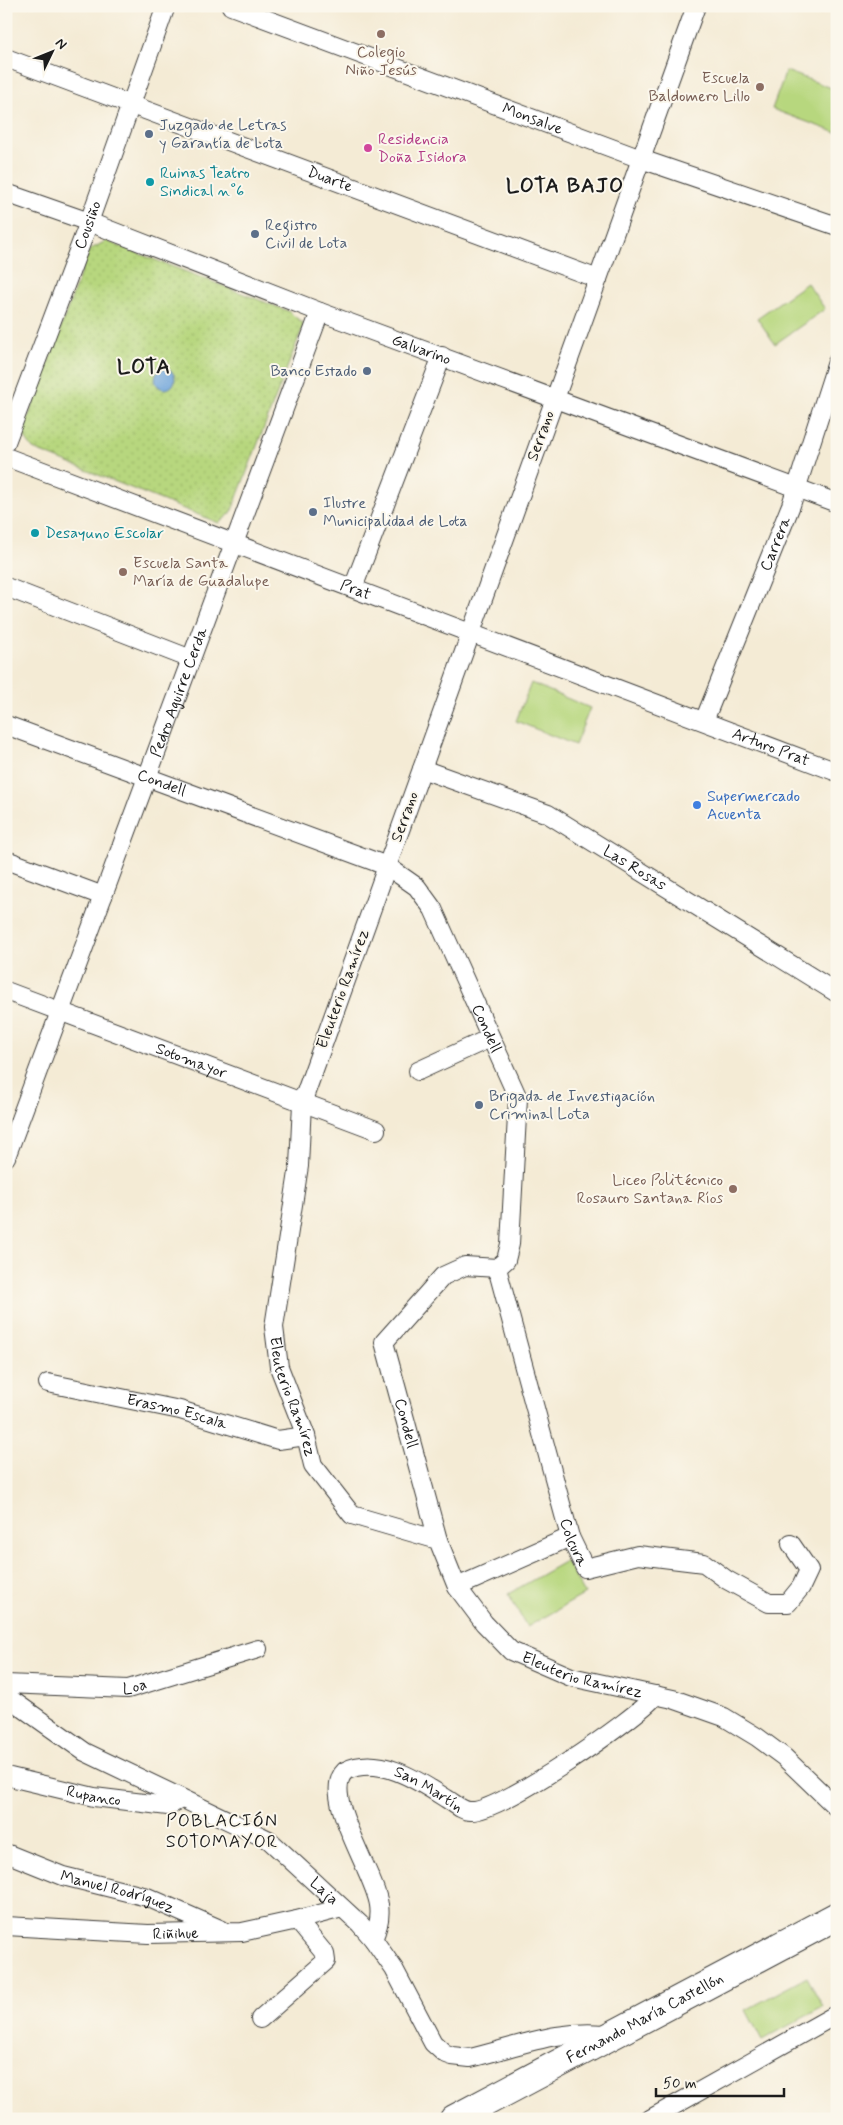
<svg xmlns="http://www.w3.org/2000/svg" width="843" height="2125" font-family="Mynerve,sans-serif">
  <defs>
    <pattern id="green-dots" width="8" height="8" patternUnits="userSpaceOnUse" patternTransform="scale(1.25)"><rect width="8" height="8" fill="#b7d77e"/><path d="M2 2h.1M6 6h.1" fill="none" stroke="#9db86c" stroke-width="1.8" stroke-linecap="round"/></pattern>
  </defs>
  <rect width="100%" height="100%" fill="#fbf7ec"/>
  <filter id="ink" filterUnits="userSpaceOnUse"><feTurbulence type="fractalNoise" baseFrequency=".02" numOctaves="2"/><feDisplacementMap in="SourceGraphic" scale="10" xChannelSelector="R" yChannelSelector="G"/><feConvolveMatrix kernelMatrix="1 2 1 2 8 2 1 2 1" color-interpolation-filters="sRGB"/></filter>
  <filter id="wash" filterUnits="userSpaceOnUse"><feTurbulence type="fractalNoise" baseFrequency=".0096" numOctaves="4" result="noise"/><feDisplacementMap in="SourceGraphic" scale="20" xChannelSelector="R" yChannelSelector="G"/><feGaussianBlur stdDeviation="1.12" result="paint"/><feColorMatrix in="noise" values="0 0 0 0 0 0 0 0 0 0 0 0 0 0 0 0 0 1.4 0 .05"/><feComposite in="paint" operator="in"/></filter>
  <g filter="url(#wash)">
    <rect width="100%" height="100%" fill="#f4ebd5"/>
    <polygon fill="url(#green-dots)" stroke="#6a7a4d" points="106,241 288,311 304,324 231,513 219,523 33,449 22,434 89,250"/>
    <g fill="#b7d77e" stroke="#6a7a4d">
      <polygon points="786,71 837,90 837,133 772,109"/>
      <polygon points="807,283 825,309 775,344 757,318"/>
      <polygon points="531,683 590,708 575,745 516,721"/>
      <polygon points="566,1561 585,1594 527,1627 508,1594"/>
      <polygon points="807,1977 823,2007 762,2040 746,2010"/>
    </g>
    <circle fill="#6ca3da" stroke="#44607b" cx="165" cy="379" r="10"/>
  </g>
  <g filter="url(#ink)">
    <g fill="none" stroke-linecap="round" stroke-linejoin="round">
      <g stroke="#3c3b38" stroke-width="20">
        <g id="minor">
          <path id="s1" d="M 231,6 L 641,159 L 837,226"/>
          <path id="s2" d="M 696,6 L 302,1103 L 299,1166 L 274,1327 L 279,1367 L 306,1436 L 313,1465 L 352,1515 L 438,1540 L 457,1587 L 484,1623 L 511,1651 L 571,1677 L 673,1699 L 724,1717 L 757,1737 L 784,1757 L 837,1808"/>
          <path id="s3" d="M 6,58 L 598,279"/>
          <path id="s4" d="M 6,193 L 89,222 L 320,312 L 837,503"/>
          <path id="s5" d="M 6,442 L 89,222 L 166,6"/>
          <path id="s6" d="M 6,457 L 837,772"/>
          <polyline points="6,587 191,659"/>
          <polyline points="353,588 442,356"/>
          <path id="s7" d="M 704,721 L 791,505 L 837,362"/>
          <path id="s8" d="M 6,725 L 387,866 L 417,887 L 433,909 L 518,1098 L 510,1244 L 506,1260 L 497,1268 L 465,1266 L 443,1276 L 384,1342 L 438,1540"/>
          <path id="s9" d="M 422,769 L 548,814 L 837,993"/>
          <polyline points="6,860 103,896"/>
          <path id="s10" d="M 6,991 L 376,1130"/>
          <polyline points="418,1071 490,1038"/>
          <path id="s11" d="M 6,1157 L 320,312"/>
          <path id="s12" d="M 497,1268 L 570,1537 L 585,1568 L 638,1555 L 704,1563 L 727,1580 L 769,1603 L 788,1603 L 801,1587 L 809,1570 L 791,1544"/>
          <path id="s13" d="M 48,1383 L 180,1410 L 278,1440 L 306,1436"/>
          <polyline points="457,1587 570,1537"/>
          <path id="s14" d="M 6,1684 L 128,1689 L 258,1649"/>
          <path id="s15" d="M 6,1696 L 85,1752 L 269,1840 L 360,1924 L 373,1939 L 394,1969 L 433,2043 L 444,2053 L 452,2056 L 470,2058 C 517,2047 562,2027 612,2035"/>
          <path id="s16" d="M 6,1776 L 94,1797 L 168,1806 L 181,1799"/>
          <path id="s17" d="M 6,1853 L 63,1876 L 147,1897 L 222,1930"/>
          <path id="s18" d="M 6,1926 L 148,1934 L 242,1932 L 297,1920 L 342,1908"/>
          <path id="s19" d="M 373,1939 C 378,1928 381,1917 379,1905 C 375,1873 320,1795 345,1771 C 379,1754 419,1781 447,1799 C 454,1803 462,1811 470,1811 C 498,1814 636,1719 656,1695"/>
          <polyline points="260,2019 326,1961 325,1954 297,1920"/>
          <polyline points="650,2119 837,2014"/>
        </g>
      </g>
      <g stroke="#3c3b38" stroke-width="30">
        <g id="primary">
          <path id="s20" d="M 454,2119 L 837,1916"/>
        </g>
      </g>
      <use href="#minor" stroke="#fff" stroke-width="18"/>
      <use href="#primary" stroke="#fff" stroke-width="28"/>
    </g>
  </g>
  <g fill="#8d6e63" stroke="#fbf7ec" stroke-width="2">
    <circle cx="381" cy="34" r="5"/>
    <circle cx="760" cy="87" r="5"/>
    <circle cx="123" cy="572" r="5"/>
    <circle cx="733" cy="1189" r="5"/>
  </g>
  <g fill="#5c6f8a" stroke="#fbf7ec" stroke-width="2">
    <circle cx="149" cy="134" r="5"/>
    <circle cx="255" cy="234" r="5"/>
    <circle cx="367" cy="371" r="5"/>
    <circle cx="313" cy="512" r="5"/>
    <circle cx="479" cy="1105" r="5"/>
  </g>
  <circle fill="#d1479c" stroke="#fbf7ec" stroke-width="2" cx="368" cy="148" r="5"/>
  <g fill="#0f9aa8" stroke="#fbf7ec" stroke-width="2">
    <circle cx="150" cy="182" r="5"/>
    <circle cx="35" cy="533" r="5"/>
  </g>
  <circle fill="#3f7fe0" stroke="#fbf7ec" stroke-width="2" cx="697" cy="805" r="5"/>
  <g text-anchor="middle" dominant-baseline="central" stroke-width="4" stroke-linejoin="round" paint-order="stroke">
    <g font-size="16" fill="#785e54" stroke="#fbf7ec" text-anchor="end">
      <text x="381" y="52" text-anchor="middle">Colegio<tspan x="381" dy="18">Niño Jesús</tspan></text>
      <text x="750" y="78">Escuela<tspan x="750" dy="18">Baldomero Lillo</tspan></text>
      <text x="133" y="563" text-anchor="start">Escuela Santa<tspan x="133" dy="18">María de Guadalupe</tspan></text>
      <text x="723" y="1180">Liceo Politécnico<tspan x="723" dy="18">Rosauro Santana Ríos</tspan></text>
    </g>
    <g font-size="16" fill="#1c1c1c" stroke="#fbf7ec">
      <text stroke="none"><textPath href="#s1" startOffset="322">Monsalve</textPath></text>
      <text stroke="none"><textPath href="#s3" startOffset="346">Duarte</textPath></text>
      <text stroke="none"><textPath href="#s5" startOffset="232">Cousiño</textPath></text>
      <text stroke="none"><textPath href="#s4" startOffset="444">Galvarino</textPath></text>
      <text transform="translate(541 436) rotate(-70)">Serrano</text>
      <text stroke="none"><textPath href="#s7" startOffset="191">Carrera</textPath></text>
      <text stroke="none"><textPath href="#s6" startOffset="374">Prat</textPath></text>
      <text stroke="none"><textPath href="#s11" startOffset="496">Pedro Aguirre Cerda</textPath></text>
      <text stroke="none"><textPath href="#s6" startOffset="818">Arturo Prat</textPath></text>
      <text stroke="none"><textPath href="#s8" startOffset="166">Condell</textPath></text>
      <text transform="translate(405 817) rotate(-70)">Serrano</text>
      <text stroke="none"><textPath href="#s9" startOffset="236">Las Rosas</textPath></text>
      <text transform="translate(343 989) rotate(-70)">Eleuterio Ramírez</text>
      <text stroke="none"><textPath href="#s8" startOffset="601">Condell</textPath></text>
      <text stroke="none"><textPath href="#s10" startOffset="198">Sotomayor</textPath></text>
      <text stroke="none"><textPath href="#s2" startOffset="1464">Eleuterio Ramírez</textPath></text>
      <text stroke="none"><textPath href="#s13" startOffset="132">Erasmo Escala</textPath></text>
      <text stroke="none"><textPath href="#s8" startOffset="1081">Condell</textPath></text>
      <text stroke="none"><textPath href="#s12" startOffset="285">Colcura</textPath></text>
      <text stroke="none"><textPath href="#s2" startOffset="1899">Eleuterio Ramírez</textPath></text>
      <text stroke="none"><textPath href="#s14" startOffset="129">Loa</textPath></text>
      <text stroke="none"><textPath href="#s19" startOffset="268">San Martín</textPath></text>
      <text stroke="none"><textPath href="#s16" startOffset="90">Rupanco</textPath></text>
      <text stroke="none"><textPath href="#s15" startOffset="376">Laja</textPath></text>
      <text stroke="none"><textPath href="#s17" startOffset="118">Manuel Rodríguez</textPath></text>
      <text stroke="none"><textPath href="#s18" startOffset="170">Riñihue</textPath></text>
      <text stroke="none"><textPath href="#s20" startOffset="216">Fernando María Castellón</textPath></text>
    </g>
    <g font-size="16" fill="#4e5e75" stroke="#fbf7ec" text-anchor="start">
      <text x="159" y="125">Juzgado de Letras<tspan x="159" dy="18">y Garantía de Lota</tspan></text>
      <text x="265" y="225">Registro<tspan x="265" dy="18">Civil de Lota</tspan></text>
      <text x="357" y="371" text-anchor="end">Banco Estado</text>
      <text x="323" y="503">Ilustre<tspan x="323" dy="18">Municipalidad de Lota</tspan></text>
      <text x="489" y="1096">Brigada de Investigación<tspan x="489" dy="18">Criminal Lota</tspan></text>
    </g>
    <g font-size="16" fill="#b23c85" stroke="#fbf7ec" text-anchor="start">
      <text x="378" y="139">Residencia<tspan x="378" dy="18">Doña Isidora</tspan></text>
    </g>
    <g font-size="16" fill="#0d838f" stroke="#fbf7ec" text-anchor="start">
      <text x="160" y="173">Ruinas Teatro<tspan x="160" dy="18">Sindical n°6</tspan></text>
      <text x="45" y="533">Desayuno Escolar</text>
    </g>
    <g font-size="16" fill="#366cbe" stroke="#fbf7ec" text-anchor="start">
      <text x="707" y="796">Supermercado<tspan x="707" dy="18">Acuenta</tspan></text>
    </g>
    <g font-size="18" letter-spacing="1" fill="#1c1c1c" stroke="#fbf7ec">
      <text x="222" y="1821">POBLACIÓN<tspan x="222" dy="21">SOTOMAYOR</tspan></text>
    </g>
    <g font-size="21" font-weight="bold" letter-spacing="1" fill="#1c1c1c" stroke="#fbf7ec">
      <text x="565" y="186">LOTA BAJO</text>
      <text x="144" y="367">LOTA</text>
    </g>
  </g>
  <rect width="843" height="2125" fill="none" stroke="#fbf7ec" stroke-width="25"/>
  <g transform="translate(52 52) rotate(47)" stroke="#fbf7ec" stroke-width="4" paint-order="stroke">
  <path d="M0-4L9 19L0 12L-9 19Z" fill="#1c1c1c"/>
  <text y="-8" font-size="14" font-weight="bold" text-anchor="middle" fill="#1c1c1c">N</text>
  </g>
  <path d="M656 2088v8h128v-8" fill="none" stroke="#1c1c1c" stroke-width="2.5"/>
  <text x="663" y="2088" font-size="15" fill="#1c1c1c" stroke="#fbf7ec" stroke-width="4" paint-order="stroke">50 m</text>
</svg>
